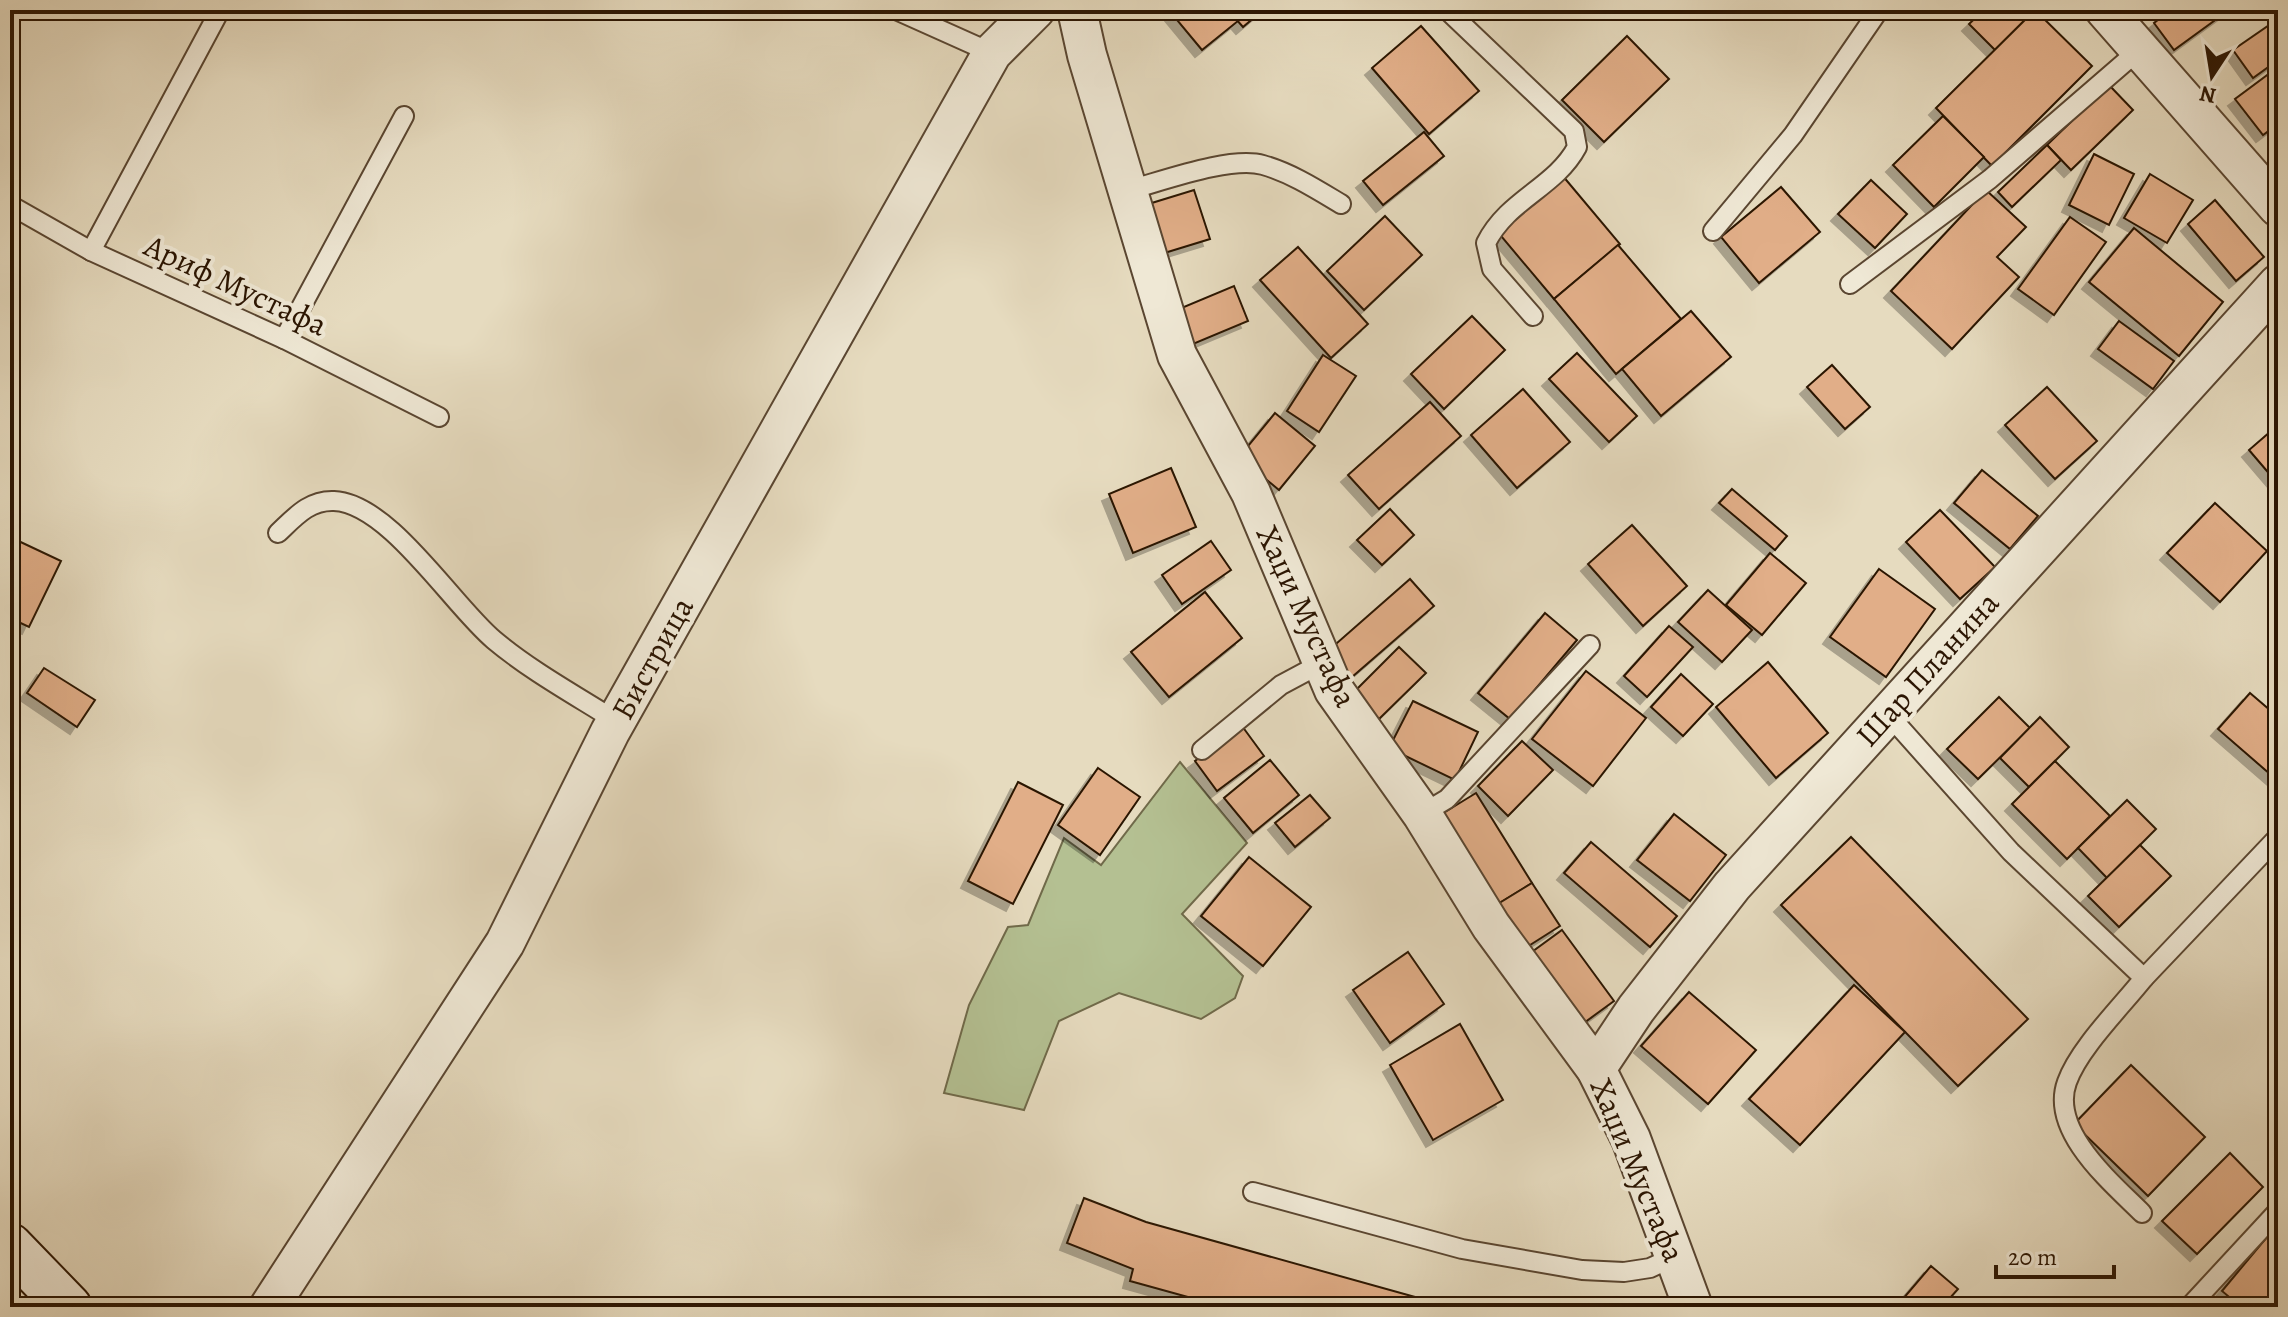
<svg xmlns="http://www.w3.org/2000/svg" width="2288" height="1317" font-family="Alegreya,serif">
  <defs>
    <filter id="shadow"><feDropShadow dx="-7" dy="7" stdDeviation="0" flood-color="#0004"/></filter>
  </defs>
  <rect width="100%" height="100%" fill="#e6dbbf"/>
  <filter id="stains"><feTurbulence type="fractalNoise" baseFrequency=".0025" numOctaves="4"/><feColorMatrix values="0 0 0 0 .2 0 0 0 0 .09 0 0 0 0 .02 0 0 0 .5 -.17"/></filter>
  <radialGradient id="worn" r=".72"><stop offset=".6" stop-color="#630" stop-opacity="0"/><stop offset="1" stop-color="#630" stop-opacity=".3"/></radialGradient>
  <polygon fill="#b4c092" stroke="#706a4a" stroke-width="2" points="1180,762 1247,843 1182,914 1243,976 1235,998 1201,1019 1119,993 1059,1021 1024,1110 944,1093 969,1005 1008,927 1028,925 1064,838 1101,865"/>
  <g fill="#e1ae88" stroke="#2b1502" stroke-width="2" filter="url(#shadow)">
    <polygon points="1177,10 1228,10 1238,21 1202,50 1172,14"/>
    <polygon points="1228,10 1263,10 1243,27"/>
    <polygon points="1984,10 2035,10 1995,50 1969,24"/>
    <polygon points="2035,10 2092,66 1992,166 1936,108"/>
    <polygon points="2171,10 2229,10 2174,50 2154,23"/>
    <polygon points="2278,19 2278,60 2253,78 2233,50"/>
    <polygon points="1421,26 1479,91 1429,134 1372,68"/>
    <polygon points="1627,36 1669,79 1604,142 1562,100"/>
    <polygon points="2278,67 2278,124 2263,135 2235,99"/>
    <polygon points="2109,85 2133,110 2071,170 2047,145"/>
    <polygon points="1943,116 1984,157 1934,207 1893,165"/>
    <polygon points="1424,132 1444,156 1383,205 1363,181"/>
    <polygon points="2047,145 2061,160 2012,207 1998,192"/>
    <polygon points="2094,154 2134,174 2109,225 2069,205"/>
    <polygon points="2150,174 2193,200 2167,243 2124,218"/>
    <polygon points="1562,175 1620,244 1554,299 1496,230"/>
    <polygon points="1871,180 1907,214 1875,248 1838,214"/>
    <polygon points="1781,187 1820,232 1759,283 1721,237"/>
    <polygon points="1194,190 1210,239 1158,255 1142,206"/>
    <polygon points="1986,190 2026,227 1997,257 2019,277 1952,349 1891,291"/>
    <polygon points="2215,200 2264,257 2236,281 2188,224"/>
    <polygon points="1385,216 1422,255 1364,310 1327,271"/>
    <polygon points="2070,217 2106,242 2054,315 2018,289"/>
    <polygon points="2134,228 2223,302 2179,356 2089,282"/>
    <polygon points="1618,245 1681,319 1616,374 1554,299"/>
    <polygon points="1298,247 1368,324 1331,358 1260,280"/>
    <polygon points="1234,286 1248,321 1193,344 1179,309"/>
    <polygon points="1691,311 1731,357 1661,416 1622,369"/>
    <polygon points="1472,316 1505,350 1444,409 1411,374"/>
    <polygon points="2119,321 2174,361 2153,389 2098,349"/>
    <polygon points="1577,353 1637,416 1609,442 1549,379"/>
    <polygon points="1323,355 1356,376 1319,432 1287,411"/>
    <polygon points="1832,365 1870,407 1845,429 1807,387"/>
    <polygon points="2047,387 2097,441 2055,479 2005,425"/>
    <polygon points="1523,389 1570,442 1517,488 1471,435"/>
    <polygon points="1430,402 1461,436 1379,509 1348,475"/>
    <polygon points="1275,413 1315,446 1279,490 1239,457"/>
    <polygon points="2278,425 2278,484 2249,450"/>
    <polygon points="1171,468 1196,527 1133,553 1109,494"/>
    <polygon points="1982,470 2038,516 2010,549 1954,503"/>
    <polygon points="1732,489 1787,536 1775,550 1719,503"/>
    <polygon points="2215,503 2267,551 2220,602 2167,553"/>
    <polygon points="1390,509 1414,535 1382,565 1357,540"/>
    <polygon points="1940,510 1995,567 1960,599 1906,542"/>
    <polygon points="1632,525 1687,586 1643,626 1588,564"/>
    <polygon points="10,537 61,561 29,627 10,618"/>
    <polygon points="1211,541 1231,570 1182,604 1162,575"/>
    <polygon points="1770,553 1806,583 1762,635 1726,605"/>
    <polygon points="1879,569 1935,609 1886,677 1830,637"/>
    <polygon points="1410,579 1434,606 1352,677 1329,650"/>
    <polygon points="1708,590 1752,630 1722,662 1678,622"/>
    <polygon points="1205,592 1242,638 1169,697 1131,652"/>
    <polygon points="1545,613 1577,640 1510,719 1478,693"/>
    <polygon points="1669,626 1693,647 1647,697 1624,676"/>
    <polygon points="1399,647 1426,673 1378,720 1352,694"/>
    <polygon points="1768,662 1828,733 1776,778 1716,707"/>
    <polygon points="44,668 95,700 77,727 27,693"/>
    <polygon points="1586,671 1646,718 1593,786 1532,739"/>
    <polygon points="1681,674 1713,704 1683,736 1651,707"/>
    <polygon points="2250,693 2278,717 2278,781 2218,729"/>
    <polygon points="1999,697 2030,728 1978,779 1947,749"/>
    <polygon points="1413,701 1478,732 1455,780 1389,748"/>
    <polygon points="2040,717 2069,747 2029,787 2000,758"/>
    <polygon points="1242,726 1264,756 1217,791 1195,761"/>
    <polygon points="1522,741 1553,770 1508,816 1478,786"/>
    <polygon points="1270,760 1299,795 1253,833 1224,798"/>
    <polygon points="2055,761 2110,816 2067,859 2012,804"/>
    <polygon points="1098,768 1140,797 1100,855 1058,825"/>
    <polygon points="1018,782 1063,805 1013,904 968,881"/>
    <polygon points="1476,793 1532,883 1488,910 1432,820"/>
    <polygon points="1310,795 1330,818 1295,847 1275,823"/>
    <polygon points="2127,800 2156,829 2107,878 2078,848"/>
    <polygon points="1674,814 1726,855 1690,901 1637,860"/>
    <polygon points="1851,837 2028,1019 1958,1086 1781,905"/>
    <polygon points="1591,842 1677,916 1650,947 1564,873"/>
    <polygon points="2140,845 2171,876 2119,927 2088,896"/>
    <polygon points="1249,857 1311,907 1263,966 1201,916"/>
    <polygon points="1532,883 1560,926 1516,954 1488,910"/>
    <polygon points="1562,930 1614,1001 1577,1028 1525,957"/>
    <polygon points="1408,952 1444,1004 1390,1043 1353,990"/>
    <polygon points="1854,985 1905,1032 1800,1145 1749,1099"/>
    <polygon points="1689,992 1756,1050 1708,1104 1641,1046"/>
    <polygon points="1460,1024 1503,1100 1433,1140 1390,1065"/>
    <polygon points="2131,1065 2205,1137 2148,1196 2074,1124"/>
    <polygon points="2230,1153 2263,1187 2197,1254 2162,1221"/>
    <polygon points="1084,1198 1146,1222 1451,1307 1224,1307 1130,1281 1133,1269 1067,1243"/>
    <polygon points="2272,1231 2278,1236 2278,1307 2241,1307 2222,1291"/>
    <polygon points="1931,1266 1958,1289 1942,1307 1896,1307"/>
  </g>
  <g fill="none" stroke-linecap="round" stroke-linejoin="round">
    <g stroke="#5a4631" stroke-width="22">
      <g id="lane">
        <polyline points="896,10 992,53"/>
        <path d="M 1447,10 L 1574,131 L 1577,147 C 1555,188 1508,199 1486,243 L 1492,269 L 1533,316"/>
        <path d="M 1129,190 C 1163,181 1230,156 1263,165 C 1291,173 1316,189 1341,204"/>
        <polyline points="10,205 91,251 284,339 439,417"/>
        <polyline points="1713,231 1793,135 1879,10"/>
        <polyline points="91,251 219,12"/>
        <polyline points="1850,284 1990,179 2139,50"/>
        <polyline points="284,339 404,116"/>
        <path d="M 278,533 C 295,517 309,500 334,501 C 389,503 453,606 494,640 C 531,671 575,695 616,721"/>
        <path d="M 1887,713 L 2011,852 L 2144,978 C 2122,1006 2079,1048 2067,1082 C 2049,1131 2112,1183 2142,1213"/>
        <polyline points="1202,750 1281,685 1324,662"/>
        <polyline points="1422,814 1447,799 1590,645"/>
        <polyline points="2144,978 2278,837"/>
        <polyline points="1253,1192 1462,1249 1582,1270 1624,1272 1650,1268 1676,1256"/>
        <polyline points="2189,1307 2276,1213"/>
      </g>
    </g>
    <g stroke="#5a4631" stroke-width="42">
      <g id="street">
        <polyline points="1077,10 1087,55 1177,355 1251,493 1334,690 1422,814 1491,926 1596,1069 1631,1139 1693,1307"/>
        <polyline points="2105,10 2278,207"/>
        <polyline points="1596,1069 1636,1009 1732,886 2278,284"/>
        <polyline points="269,1307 505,943 610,732 992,53 1035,10"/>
      </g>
    </g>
    <g stroke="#2b1502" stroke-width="48">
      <polyline id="secondary" points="10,1246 69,1307"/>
    </g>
    <use href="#lane" stroke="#efe8d5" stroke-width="18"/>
    <use href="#street" stroke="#efe8d5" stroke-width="38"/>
    <use href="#secondary" stroke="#efe8d5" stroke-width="44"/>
  </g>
  <g text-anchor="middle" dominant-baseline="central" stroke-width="8" stroke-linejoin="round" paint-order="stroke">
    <g font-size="32" fill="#2b1502" stroke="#efe8d5">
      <text transform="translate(236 285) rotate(25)">Ариф Мустафа</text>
      <text transform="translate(1307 616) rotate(65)">Хаџи Мустафа</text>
      <text transform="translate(652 658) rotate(-61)">Бистрица</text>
      <text transform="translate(1927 669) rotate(-48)">Шар Планина</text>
      <text transform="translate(1638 1170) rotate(67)">Хаџи Мустафа</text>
    </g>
  </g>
  <rect width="2288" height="1317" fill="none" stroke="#e6dbbf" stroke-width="40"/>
  <rect x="12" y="12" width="2264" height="1293" fill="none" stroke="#2b1502" stroke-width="4"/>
  <rect x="20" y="20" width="2248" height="1277" fill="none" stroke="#2b1502" stroke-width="2"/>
  <g transform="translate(2212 76) rotate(192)" stroke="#efe8d5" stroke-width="6" paint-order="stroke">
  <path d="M0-6L14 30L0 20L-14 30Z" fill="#2b1502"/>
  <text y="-12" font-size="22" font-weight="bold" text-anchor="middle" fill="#2b1502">N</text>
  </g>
  <path d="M1996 1265v12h118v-12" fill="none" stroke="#2b1502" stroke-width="4"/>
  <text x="2008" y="1265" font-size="24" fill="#2b1502" stroke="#efe8d5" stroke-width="6" paint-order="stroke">20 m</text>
  <rect width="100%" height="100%" filter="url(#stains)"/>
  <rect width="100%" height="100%" fill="url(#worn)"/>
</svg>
